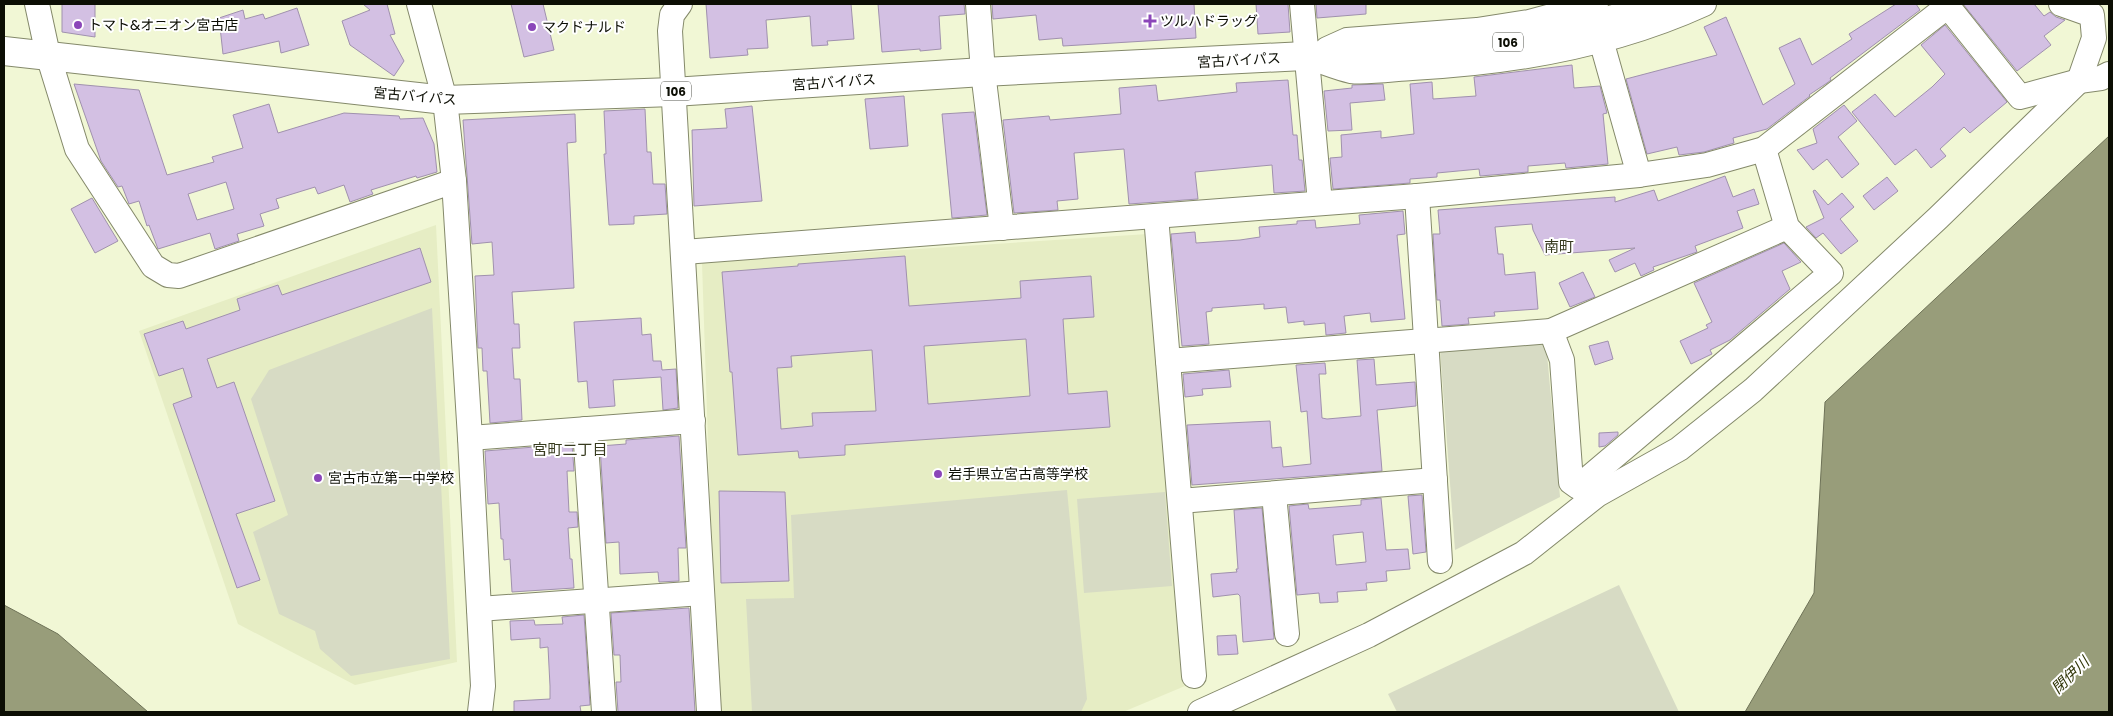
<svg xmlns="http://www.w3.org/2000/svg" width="2113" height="716" font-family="Poppins,'Noto Sans JP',sans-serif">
  <rect width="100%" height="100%" fill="#f1f7d5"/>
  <g fill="#e6edc4">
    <polygon points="436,225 457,662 355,685 238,624 139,331"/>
    <polygon points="1148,234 1185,686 1123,712 717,712 702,263"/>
  </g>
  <g fill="#d7dbc4">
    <polygon points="432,308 450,659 351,676 320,649 315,631 279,614 253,532 288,515 251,399 269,370"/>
    <polygon points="1546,343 1560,497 1455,550 1440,350"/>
    <polygon points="1067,490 1087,699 1081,712 752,712 746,599 794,598 791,515"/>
    <polygon points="1165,492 1172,586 1084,593 1077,499"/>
    <polygon points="1619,585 1679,712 1397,712 1388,694"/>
  </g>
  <g fill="#989d7a" stroke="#6e7257">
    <polygon points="2109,136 2109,712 1745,712 1814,593 1825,402"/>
    <polygon points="4,605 58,634 148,712 4,712"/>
  </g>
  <g fill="#d3c0e3" stroke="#a091ae" fill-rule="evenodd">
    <polygon points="62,4 95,4 95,37 62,32"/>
    <polygon points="363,4 387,4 395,34 390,35 404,61 394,76 350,45 342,21 370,10"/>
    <polygon points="511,4 543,4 554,50 524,57"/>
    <polygon points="706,4 851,4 854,39 827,41 828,45 812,46 810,16 766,20 768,48 747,49 748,55 710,58"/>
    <polygon points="878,4 964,4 965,14 939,16 941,49 920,51 920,49 882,52"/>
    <polygon points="992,4 1194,4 1196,38 1063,46 1062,38 1039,40 1036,15 993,19"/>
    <polygon points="1256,4 1288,4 1290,32 1258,34"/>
    <polygon points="1316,4 1366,4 1366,14 1317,18"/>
    <polygon points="1896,4 1916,4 1920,10 1830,78 1831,80 1827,83 1809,95 1810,96 1767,129 1733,138 1734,143 1704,152 1679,155 1677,147 1647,154 1626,79 1717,55 1704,27 1726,17 1763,105 1795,84 1779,48 1800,38 1812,65 1852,39 1849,34"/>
    <polygon points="1963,4 2034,4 2044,16 2050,12 2056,17 2065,20 2044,36 2051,45 2017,71"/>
    <polygon points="297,8 309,45 281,53 279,41 223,54 219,18 243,10 245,19 263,14 265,19"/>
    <polygon points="1945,25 2007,102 1970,133 1964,127 1940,149 1946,156 1931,168 1916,149 1895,165 1852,112 1875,94 1895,117 1932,87 1945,74 1921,45"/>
    <polygon points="1572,65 1574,88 1600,86 1607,113 1603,114 1608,164 1566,168 1565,163 1528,166 1528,172 1480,176 1479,169 1437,173 1437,177 1410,179 1410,183 1333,189 1330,158 1342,157 1341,135 1381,131 1381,138 1414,134 1410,84 1432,82 1433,99 1476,96 1474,77"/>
    <polygon points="1288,80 1293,135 1297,135 1299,160 1302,160 1305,191 1274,193 1272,165 1195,172 1198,199 1129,204 1124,149 1074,153 1078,199 1057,201 1058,210 1014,213 1003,120 1049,116 1050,120 1121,114 1119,88 1156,85 1158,101 1237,92 1236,83"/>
    <path d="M 74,84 L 139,90 L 167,175 L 214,162 L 212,157 L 243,148 L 233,115 L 269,104 L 278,133 L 344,113 L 399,116 L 400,119 L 423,118 L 434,144 L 437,172 L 417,178 L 416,176 L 371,190 L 373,194 L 350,202 L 344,185 L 318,194 L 315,187 L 276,199 L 279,208 L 260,214 L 264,226 L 237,234 L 239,241 L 215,249 L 210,233 L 158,249 L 149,225 L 147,226 L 139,201 L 129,204 L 122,186 L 118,187 L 101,161 ZM 226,182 L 234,209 L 197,220 L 188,194 Z"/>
    <polygon points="1383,84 1385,100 1350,103 1352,130 1328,131 1324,91 1352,88 1352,85"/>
    <polygon points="904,96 908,146 870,149 865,99"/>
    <polygon points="1844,105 1857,121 1838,137 1859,164 1842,178 1827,159 1813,170 1797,150 1817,143 1813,129"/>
    <polygon points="752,106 762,201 694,206 692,130 727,128 725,109"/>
    <polygon points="645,109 647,152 651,152 653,184 665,184 667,214 634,216 634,224 609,225 604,154 606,154 604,111"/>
    <polygon points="974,112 987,215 952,218 942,114"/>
    <polygon points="575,114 576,142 567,143 574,288 512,292 514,324 519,324 520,348 512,348 514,379 520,379 522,420 490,423 487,371 483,371 482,348 478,348 475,276 494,275 492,242 472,244 463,120"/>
    <polygon points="1725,176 1733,197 1754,189 1759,204 1737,211 1743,228 1695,246 1697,252 1653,267 1654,270 1641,276 1635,263 1615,272 1609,260 1635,248 1545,255 1533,230 1532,224 1495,227 1498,254 1503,254 1505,275 1535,272 1538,309 1494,312 1495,316 1468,318 1469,324 1442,326 1440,300 1437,300 1433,234 1440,234 1438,210 1615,197 1615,202 1654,190 1658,201"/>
    <polygon points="1887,177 1898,191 1874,210 1863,196"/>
    <polygon points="1815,190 1828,205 1842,193 1854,207 1840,219 1858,241 1841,254 1823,233 1816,238 1806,227 1824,218 1813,191"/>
    <polygon points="92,198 118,241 95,253 71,209"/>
    <polygon points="1403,211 1405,234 1397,235 1405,319 1371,322 1370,313 1344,316 1346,333 1326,335 1325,323 1304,325 1304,321 1288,323 1286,307 1264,309 1264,304 1212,308 1212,311 1206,312 1209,344 1182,346 1171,234 1195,232 1196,243 1240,240 1260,237 1259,227 1297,224 1297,221 1315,220 1316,228 1360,224 1359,215"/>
    <polygon points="1784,243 1801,262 1782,271 1790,289 1730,340 1710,350 1712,354 1691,364 1680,341 1708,328 1706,325 1712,322 1694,283"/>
    <polygon points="420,248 431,282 207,359 217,388 234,382 275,501 236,514 260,580 237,588 173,404 192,397 183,368 159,376 144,334 183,321 186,329 240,310 237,299 278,285 282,295"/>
    <path d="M 905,256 L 909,306 L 1021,298 L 1020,281 L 1091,276 L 1094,317 L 1063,319 L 1068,394 L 1107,391 L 1110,427 L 845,445 L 845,455 L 799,458 L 798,451 L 738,455 L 732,372 L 730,372 L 722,272 L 798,266 L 798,264 ZM 1026,339 L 1030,396 L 928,404 L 924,346 ZM 872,350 L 876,411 L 812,413 L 813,426 L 781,429 L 777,368 L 792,367 L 791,356 Z"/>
    <polygon points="1583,272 1595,297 1570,307 1559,283"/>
    <polygon points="641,318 642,335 651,334 653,361 661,361 662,370 676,369 678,408 663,410 661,377 613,380 615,406 589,408 587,381 578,382 574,322"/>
    <polygon points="1608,341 1613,359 1595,365 1589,346"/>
    <polygon points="1374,359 1376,385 1415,382 1416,406 1377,410 1382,471 1192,485 1187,425 1270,421 1272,448 1281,447 1283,467 1311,464 1307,411 1301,412 1296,365 1325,363 1326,374 1319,374 1322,418 1327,419 1361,416 1357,360"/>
    <polygon points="1229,370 1231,387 1202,389 1203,395 1185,397 1183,374"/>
    <polygon points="1618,432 1618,435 1605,446 1599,447 1599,433"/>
    <polygon points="679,436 686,548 678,548 679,581 659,582 658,572 620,574 619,542 606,543 600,446 626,444 626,440"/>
    <polygon points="572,444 574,471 567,471 569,512 577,512 578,527 568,528 570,559 572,559 574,588 512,592 510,559 504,560 503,539 501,539 499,503 488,504 485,451"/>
    <polygon points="719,491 785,492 789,581 721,583"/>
    <polygon points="1422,495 1426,552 1413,554 1408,496"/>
    <path d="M 1381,498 L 1386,550 L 1408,549 L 1410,569 L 1386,571 L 1387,581 L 1366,583 L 1367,590 L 1337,592 L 1338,602 L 1320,603 L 1319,593 L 1297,595 L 1289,506 L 1308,504 L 1309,509 L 1361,505 L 1361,500 ZM 1363,532 L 1366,562 L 1336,565 L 1333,535 Z"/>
    <polygon points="1262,508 1274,639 1243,642 1240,596 1238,594 1213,597 1211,574 1237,572 1236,569 1238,569 1234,510"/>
    <polygon points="689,608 695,712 618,712 616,682 621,682 620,655 614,655 611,613"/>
    <polygon points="584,615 590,705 580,706 581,712 514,712 514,701 550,699 550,686 548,647 540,648 540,638 511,640 510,621 534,620 535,625 563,624 562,617"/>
    <polygon points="1236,635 1238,654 1218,655 1217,636"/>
  </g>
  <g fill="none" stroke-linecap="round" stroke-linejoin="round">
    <g stroke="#84896a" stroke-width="26">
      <g id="minor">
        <polyline points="37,4 48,55 77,149 153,266 168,275 179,276 454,181"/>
        <polyline points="419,4 445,100 454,181 470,438 483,686 480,712"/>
        <polyline points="680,4 672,15 670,31 709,712"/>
        <polyline points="978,4 983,72 1002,228"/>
        <polyline points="1302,4 1320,203"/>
        <polyline points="1946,4 2020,97 2079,81 2101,78 2109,74"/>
        <polyline points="1601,40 1639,175"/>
        <polyline points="1327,49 1347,40 1477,30 1529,22 1596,4"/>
        <path d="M 1311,58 C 1324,62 1337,68 1351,71 C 1366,73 1395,69 1412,68 C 1512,63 1612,46 1704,4"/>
        <polyline points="1417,196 1440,561"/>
        <polyline points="1156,216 1194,676"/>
        <polyline points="684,252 1417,196 1639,175 1707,165 1764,149 1948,6"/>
        <polyline points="1551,331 1562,360 1571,482 1578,487 1831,273 1787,227 1764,149"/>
        <polyline points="1168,361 1551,331 1787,227"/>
        <polyline points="585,429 604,712"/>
        <polyline points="470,438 693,421"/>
        <polyline points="1274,494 1287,634"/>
        <polyline points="1180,501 1435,480"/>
        <polyline points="479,609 702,593"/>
        <polyline points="1200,712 1369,635 1524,553 1597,495 1679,449 1753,390 1938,218 2079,81 2094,38 2092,15 2061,4"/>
      </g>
    </g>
    <g stroke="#84896a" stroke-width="30">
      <polyline id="highway" points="4,51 445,100 673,92 983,72 1464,48 1550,36 1647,10 1661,4"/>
    </g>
    <use href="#minor" stroke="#fff" stroke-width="24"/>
    <use href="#highway" stroke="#fff" stroke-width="28"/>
  </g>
  <g fill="#8b46b9" stroke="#fff" stroke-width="2">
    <path d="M1147.5 13.5h5v5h5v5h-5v5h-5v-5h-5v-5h5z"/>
    <circle cx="78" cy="25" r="5"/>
    <circle cx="532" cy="27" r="5"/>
    <circle cx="938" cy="474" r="5"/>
    <circle cx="318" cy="478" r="5"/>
  </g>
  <g text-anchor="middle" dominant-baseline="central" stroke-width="4" stroke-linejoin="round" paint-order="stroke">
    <g fill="#fff" stroke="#55564f" stroke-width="1">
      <rect x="1493" y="32.5" width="30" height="19" rx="4"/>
      <rect x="661" y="81.5" width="30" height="19" rx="4"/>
    </g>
    <g font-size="12" font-weight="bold" fill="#0c0e04">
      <text x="1508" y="42">106</text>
      <text x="676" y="91">106</text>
    </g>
    <g font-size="14" fill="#0c0e04" stroke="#fff" text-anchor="start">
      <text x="1160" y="21">ツルハドラッグ</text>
      <text x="88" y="25">トマト&amp;オニオン宮古店</text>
      <text x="542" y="27">マクドナルド</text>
      <text x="948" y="474">岩手県立宮古高等学校</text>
      <text x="328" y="478">宮古市立第一中学校</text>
    </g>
    <g font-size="14" fill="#0c0e04" stroke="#fff">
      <text transform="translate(1239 60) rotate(-3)">宮古バイパス</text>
      <text transform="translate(834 82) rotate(-4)">宮古バイパス</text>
      <text transform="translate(415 96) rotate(5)">宮古バイパス</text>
    </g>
    <g font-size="15" fill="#373b1f" stroke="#fff">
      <text x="1559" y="246">南町</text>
      <text x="570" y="449">宮町二丁目</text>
    </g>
    <g font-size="15" font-style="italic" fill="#313608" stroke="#fff">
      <text transform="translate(2070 675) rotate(-44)">閉伊川</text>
    </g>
  </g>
  <rect width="2113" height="716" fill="none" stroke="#0c0e04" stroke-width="10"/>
</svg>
